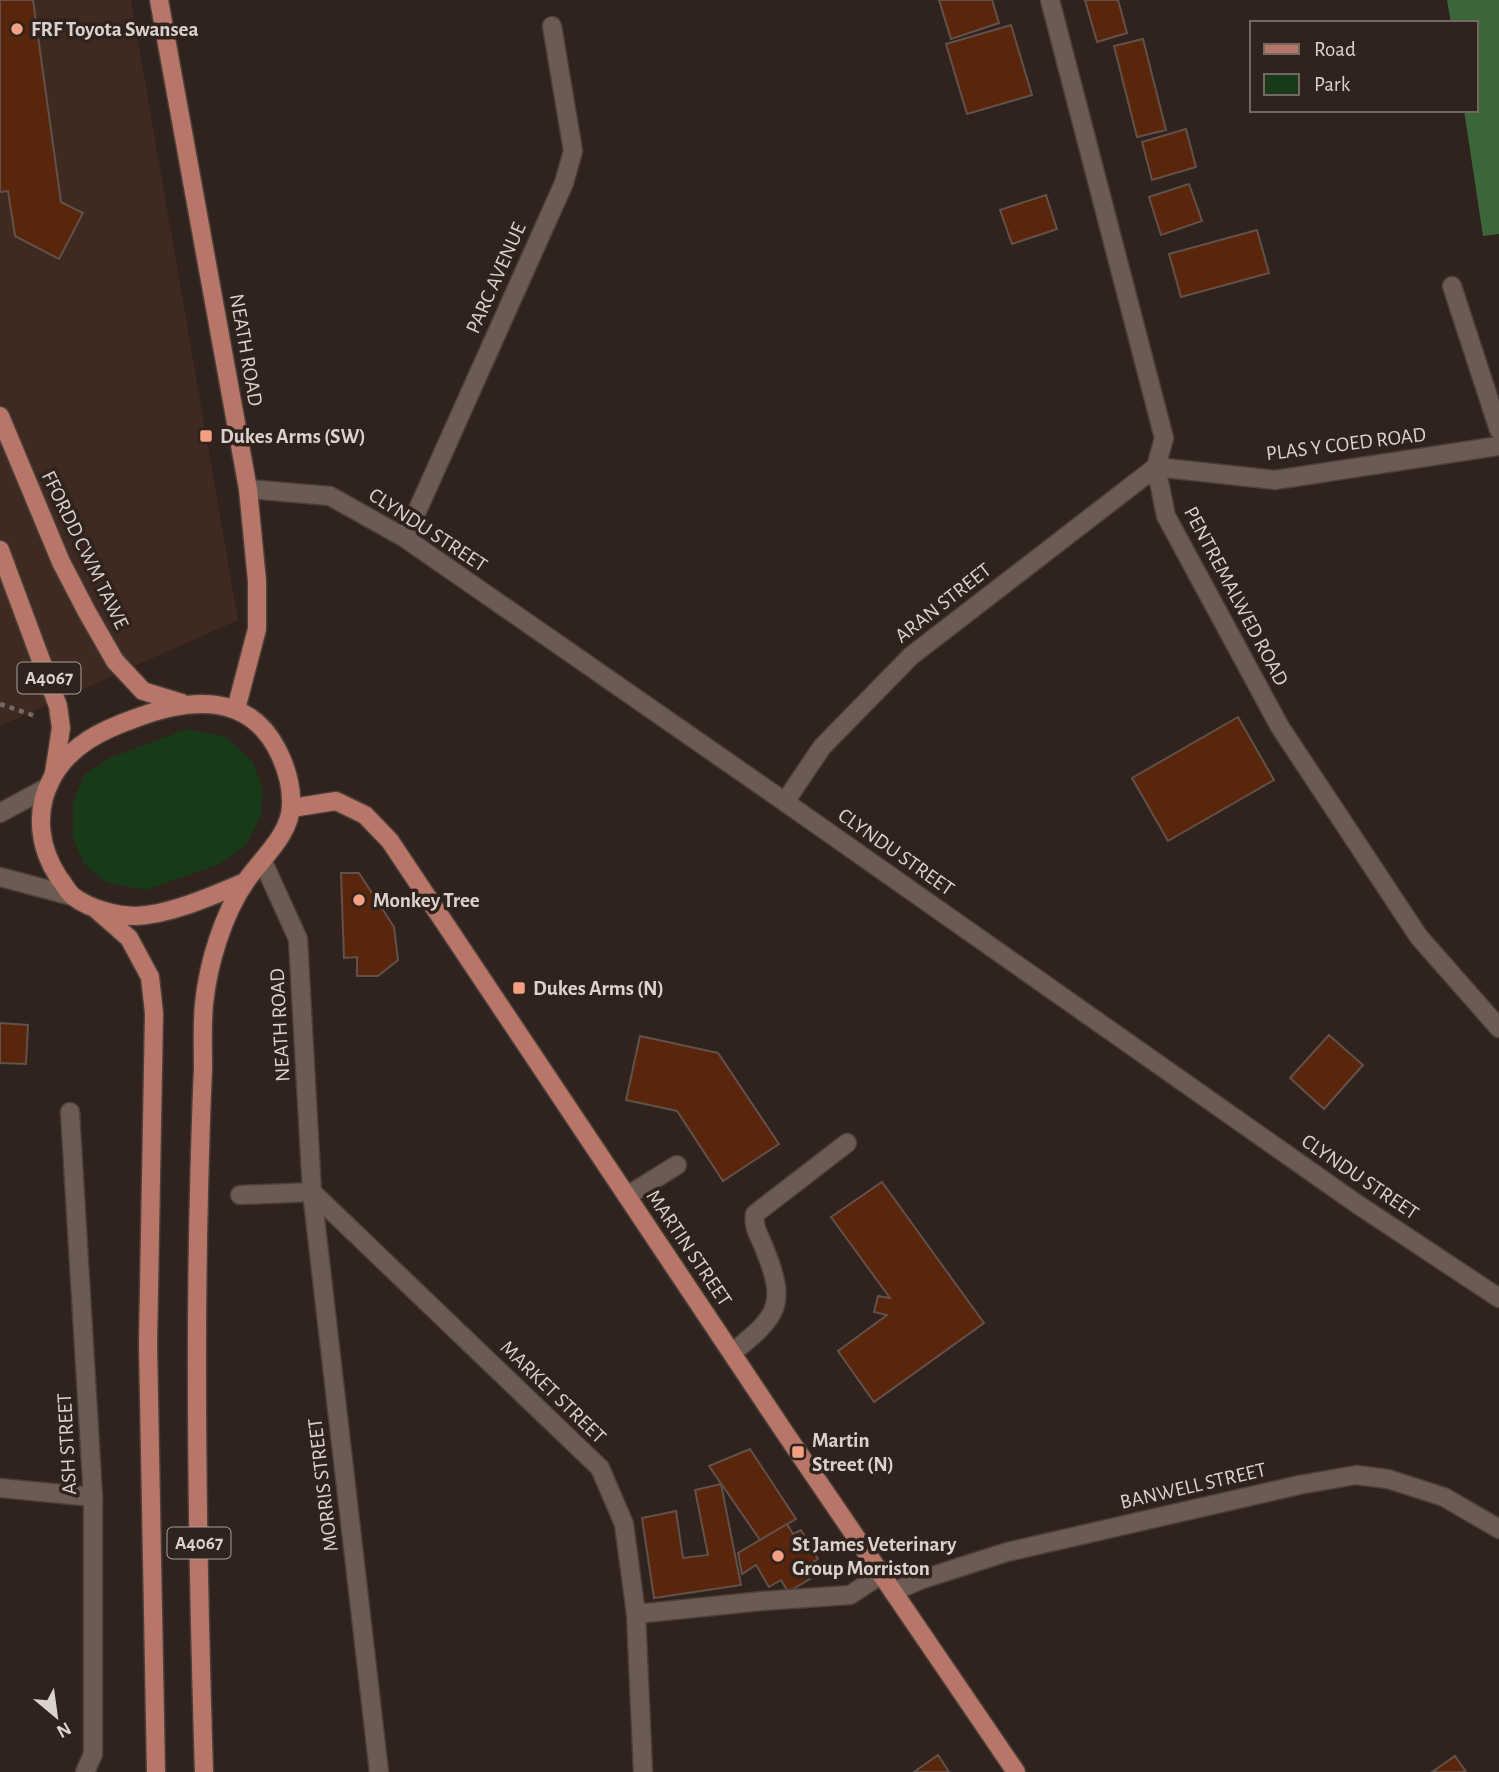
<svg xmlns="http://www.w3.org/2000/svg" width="1499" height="1772" font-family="'Alegreya Sans',sans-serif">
  <rect width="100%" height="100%" fill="#30221c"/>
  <polygon fill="#3e2a20" points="0,0 131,0 238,620 0,726"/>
  <polygon fill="#183a18" points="187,729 225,736 253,762 263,790 261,815 247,844 220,864 146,890 107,883 84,864 73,838 73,803 84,775 109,758"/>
  <polygon fill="#3b663a" points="1447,0 1499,0 1499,234 1483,236 1464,110 1476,110 1476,23 1451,23"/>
  <g fill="#5a260b" stroke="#61514a" stroke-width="2">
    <polygon points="0,0 33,0 61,202 83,213 59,259 15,236 8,191 0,192"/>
    <polygon points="939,0 992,0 999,23 951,39"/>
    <polygon points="1085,0 1118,0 1127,33 1097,42"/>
    <polygon points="1011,25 1032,95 967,114 946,44"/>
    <polygon points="1143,39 1166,130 1137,137 1114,46"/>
    <polygon points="1186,129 1196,167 1152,180 1142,142"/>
    <polygon points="1189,184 1202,221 1161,235 1149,197"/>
    <polygon points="1046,195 1057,229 1012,244 1000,210"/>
    <polygon points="1257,230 1269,273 1181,297 1169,254"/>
    <polygon points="1238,717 1274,780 1168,841 1132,778"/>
    <polygon points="341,873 359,873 394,927 398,960 378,976 357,976 357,957 344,958"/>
    <polygon points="0,1023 28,1025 26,1064 0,1063"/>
    <polygon points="1329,1035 1363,1065 1324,1109 1290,1078"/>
    <polygon points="640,1036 718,1053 779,1144 723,1181 677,1111 626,1100"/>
    <polygon points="882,1182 984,1323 874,1402 838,1351 887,1315 874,1312 878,1296 890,1298 831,1217"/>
    <polygon points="750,1449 796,1519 760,1540 709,1466"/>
    <polygon points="721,1484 741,1585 654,1598 642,1518 676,1511 683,1558 708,1555 695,1490"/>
    <polygon points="787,1524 793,1534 801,1530 818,1559 804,1568 810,1579 788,1592 781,1580 769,1587 756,1565 742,1574 738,1553"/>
    <polygon points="938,1755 949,1772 914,1772"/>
    <polygon points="1455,1756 1466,1772 1432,1772"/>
  </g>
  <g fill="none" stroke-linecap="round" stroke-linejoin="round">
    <g stroke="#4a3f3a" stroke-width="21">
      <g id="minor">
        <polyline points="1050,0 1164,438 1156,467 1166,516 1280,727 1419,937 1499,1028"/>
        <polyline points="1452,286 1499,430"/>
        <polyline points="248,489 330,496 405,538 785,802 1357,1204 1499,1298"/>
        <polyline points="405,538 564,183 573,151 552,26"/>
        <polyline points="785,802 822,747 911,656 1156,467 1275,480 1499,446"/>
        <polyline points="0,813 48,787"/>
        <polyline points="263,862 298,939 312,1192 379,1772"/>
        <polyline points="0,877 72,896"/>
        <polyline points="70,1112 93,1497 93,1754 85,1772"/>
        <polyline points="312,1192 600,1468 624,1524 636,1614 643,1772"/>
        <polyline points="240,1195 312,1192"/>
        <polyline points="627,1196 677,1165"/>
        <path d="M 732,1353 C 776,1317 788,1307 765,1250 C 760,1236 753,1229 755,1214 L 847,1143"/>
        <polyline points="0,1488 93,1497"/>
        <polyline points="893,1592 920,1580 1007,1552 1299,1485 1356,1475 1388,1479 1444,1497 1499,1529"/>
        <polyline points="636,1614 762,1601 850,1595 882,1574"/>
      </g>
    </g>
    <g stroke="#4a3f3a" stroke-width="21">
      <g id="major">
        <polyline points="159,0 248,489 257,581 257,629 236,709"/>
        <polyline points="0,416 61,562 87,612 115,661 143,691 182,703"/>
        <polyline points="0,550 58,706 61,728 54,773"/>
        <polyline points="292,808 336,801 365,815 390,841 783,1430 1016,1772"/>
        <polyline points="97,910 129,938 150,977 154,1013 148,1344 156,1772"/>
        <path d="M 204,1772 C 198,1579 194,1385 199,1192 C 200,1151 201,1110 203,1069 C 203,1048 202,1025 204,1004 C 208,964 223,914 246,881 C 261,859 290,835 291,806 C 292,787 286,767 278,751 C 249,692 189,698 136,718 C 102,730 70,745 52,778 C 34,811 39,848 59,878 C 64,884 68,893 74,897 C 90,909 117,916 136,916 C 170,915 214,895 245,882"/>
      </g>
    </g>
    <polyline stroke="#756963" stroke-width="4.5" stroke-dasharray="5 5" stroke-linecap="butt" points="0,704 35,716"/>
    <use href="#minor" stroke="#6b5b53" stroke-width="18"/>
    <use href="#major" stroke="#b77667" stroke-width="18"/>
  </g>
  <g fill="#f2a081" stroke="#30221c" stroke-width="2.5">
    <circle cx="17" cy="29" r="7"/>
    <rect x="199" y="429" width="14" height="14" rx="3.5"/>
    <circle cx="359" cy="900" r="7"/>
    <rect x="512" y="981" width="14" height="14" rx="3.5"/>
    <rect x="791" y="1445" width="14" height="14" rx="3.5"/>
    <circle cx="778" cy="1556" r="7"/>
  </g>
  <g text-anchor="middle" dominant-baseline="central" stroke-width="7" stroke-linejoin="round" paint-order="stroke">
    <g fill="#30221c" stroke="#a89d98" stroke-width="2">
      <rect x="17.5" y="662.5" width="63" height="31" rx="5"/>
      <rect x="167.5" y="1527.5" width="63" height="31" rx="5"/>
    </g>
    <g font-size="19" font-weight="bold" fill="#dbd2cd">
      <text x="49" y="678">A4067</text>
      <text x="199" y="1543">A4067</text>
    </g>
    <g font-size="21" font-weight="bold" fill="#dbd2cd" stroke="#30221c" text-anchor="start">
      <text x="31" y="29">FRF Toyota Swansea</text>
      <text x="220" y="436">Dukes Arms (SW)</text>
      <text x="373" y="900">Monkey Tree</text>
      <text x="533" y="988">Dukes Arms (N)</text>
      <text x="812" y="1440">Martin<tspan x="812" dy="24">Street (N)</tspan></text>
      <text x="792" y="1544">St James Veterinary<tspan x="792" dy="24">Group Morriston</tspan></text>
    </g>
    <g font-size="21" fill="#dbd2cd" stroke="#30221c">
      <text transform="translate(496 278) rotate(-66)">PARC AVENUE</text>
      <text transform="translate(246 350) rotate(80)">NEATH ROAD</text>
      <text transform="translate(1346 444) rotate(-7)">PLAS Y COED ROAD</text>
      <text transform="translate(428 530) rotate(33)">CLYNDU STREET</text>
      <text transform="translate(85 550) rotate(64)">FFORDD CWM TAWE</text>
      <text transform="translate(1236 596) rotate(62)">PENTREMALWED ROAD</text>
      <text transform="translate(943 603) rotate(-38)">ARAN STREET</text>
      <text transform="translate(896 852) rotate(35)">CLYNDU STREET</text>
      <text transform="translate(280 1025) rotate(-93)">NEATH ROAD</text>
      <text transform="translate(1360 1177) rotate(34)">CLYNDU STREET</text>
      <text transform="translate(689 1248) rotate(56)">MARTIN STREET</text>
      <text transform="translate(553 1392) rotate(44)">MARKET STREET</text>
      <text transform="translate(67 1444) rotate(-93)">ASH STREET</text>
      <text transform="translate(323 1485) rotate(-97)">MORRIS STREET</text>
      <text transform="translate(1193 1486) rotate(-13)">BANWELL STREET</text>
    </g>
  </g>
  <rect x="1250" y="21" width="228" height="91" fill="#30221c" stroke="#746863" stroke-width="2"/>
  <rect x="1264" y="44" width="35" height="10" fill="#b77667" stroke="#746863" stroke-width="2"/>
  <text x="1314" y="56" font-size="21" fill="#dbd2cd">Road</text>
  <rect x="1264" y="74" width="35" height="21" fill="#183a18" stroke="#746863" stroke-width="2"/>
  <text x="1314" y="91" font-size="21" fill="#dbd2cd">Park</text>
  <g transform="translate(56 1716) rotate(151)" stroke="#30221c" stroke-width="5" paint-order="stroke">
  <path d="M0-5L12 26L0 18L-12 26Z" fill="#dbd2cd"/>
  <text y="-10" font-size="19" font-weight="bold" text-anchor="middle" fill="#dbd2cd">N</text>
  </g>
</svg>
